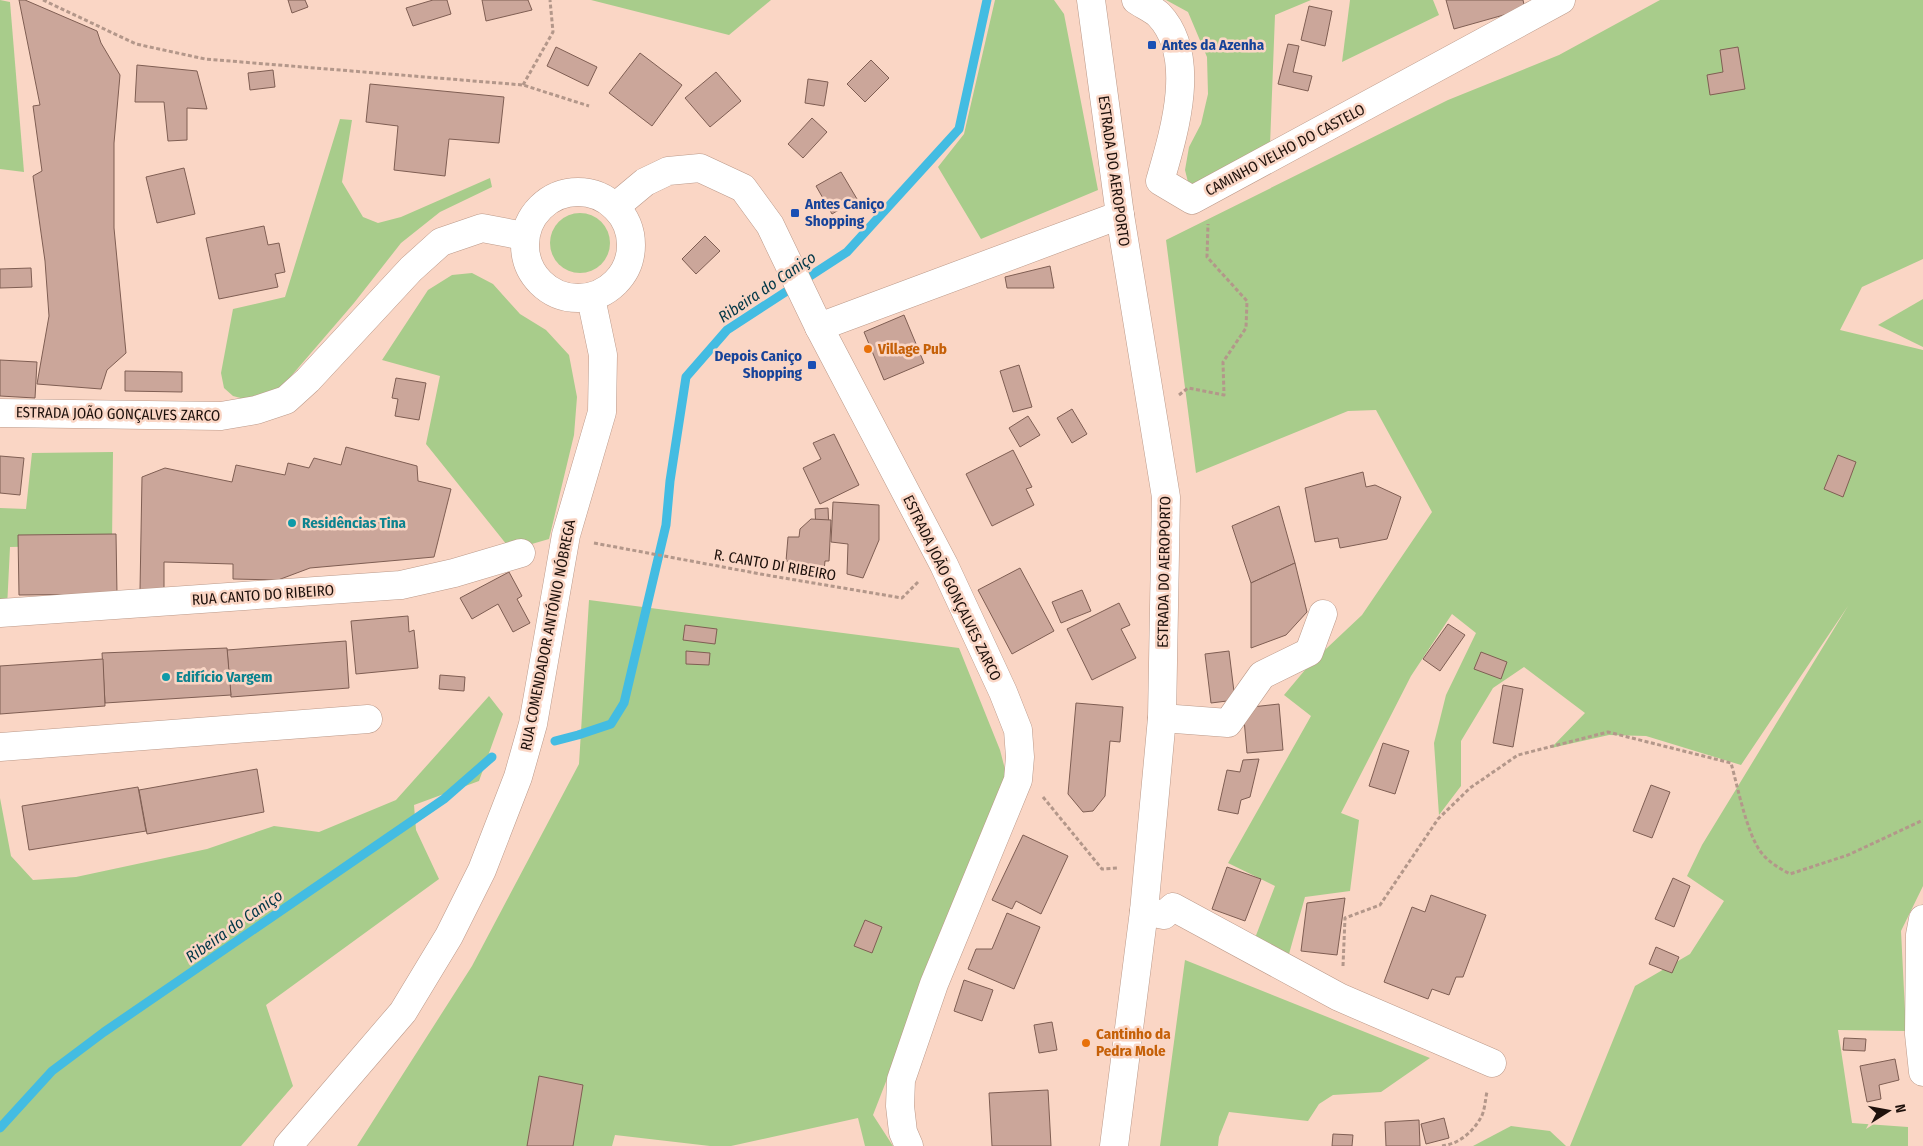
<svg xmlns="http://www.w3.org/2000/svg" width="1923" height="1146" font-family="'Fira Sans Condensed',sans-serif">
  <rect width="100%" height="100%" fill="#fad6c5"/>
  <g fill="#a8cc8b">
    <polygon points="0,0 10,2 24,172 0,169"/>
    <polygon points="591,0 771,0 729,35"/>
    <polygon points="995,0 1054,0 1064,14 1098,190 981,239 938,167 964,134"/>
    <polygon points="1166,0 1311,0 1275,15 1270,145 1197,186 1188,182 1185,170 1189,147 1201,124 1208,94 1207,57 1188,12"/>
    <polygon points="1350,0 1433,0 1439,15 1342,62"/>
    <polygon points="1660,0 1923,0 1923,259 1862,287 1840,330 1923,350 1923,886 1901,931 1906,1031 1838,1030 1852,1123 1908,1127 1908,1146 1570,1146 1635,986 1690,954 1724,901 1687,876 1702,845 1848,606 1741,765 1646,736 1609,735 1551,748 1585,713 1524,667 1493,688 1461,741 1461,786 1439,815 1434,743 1446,695 1476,633 1452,614 1411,676 1341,813 1359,820 1350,891 1305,897 1289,954 1255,938 1275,886 1228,863 1311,716 1284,695 1310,664 1362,615 1432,512 1376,410 1348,411 1196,473 1166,240 1448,100 1559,55"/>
    <polygon points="340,119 352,120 342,182 363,217 378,223 401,217 490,178 492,187 440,212 401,243 354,303 280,389 248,400 233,396 224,388 221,373 233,309 285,297"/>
    <circle cx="580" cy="243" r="30"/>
    <polygon points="472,273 493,284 520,314 546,330 569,355 577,397 574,435 549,539 511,550 426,444 440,376 382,360 428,290 452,275"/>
    <polygon points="1923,299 1923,347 1878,325"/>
    <polygon points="113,452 112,545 10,547 7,608 0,606 0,508 26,509 32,453"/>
    <polygon points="589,600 959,648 1000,750 1006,773 873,1115 893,1146 865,1146 858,1118 731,1146 710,1146 615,1135 612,1146 357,1146 472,966 579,764"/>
    <polygon points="489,696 503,714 479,781 414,805 416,830 439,879 266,1005 293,1086 241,1146 0,1146 0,798 11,856 33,880 76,877 207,849 274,826 319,832 396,800"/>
    <polygon points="1185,960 1430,1058 1381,1092 1333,1095 1319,1104 1308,1121 1229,1112 1219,1137 1218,1146 1160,1146"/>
    <polygon points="1511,1126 1550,1131 1566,1146 1473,1146"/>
  </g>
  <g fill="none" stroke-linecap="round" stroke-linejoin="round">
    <g stroke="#43bce2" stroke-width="9">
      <polyline points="555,741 578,735 611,724 624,703 666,525 670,481 686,377 727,330 847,252 959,129 987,0"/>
      <polyline points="0,1128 52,1071 104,1032 444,799 492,757"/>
    </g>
  </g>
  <g fill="#cba69a" stroke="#7f5e53">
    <polygon points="19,0 25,0 97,31 101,43 120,75 114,143 114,228 126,353 107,370 101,389 37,384 49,316 45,261 33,176 42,171 33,106 40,105"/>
    <polygon points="288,0 305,0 308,7 292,13"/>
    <polygon points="433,0 447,0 451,14 413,26 406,8"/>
    <polygon points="482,0 528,0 532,10 486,21"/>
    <polygon points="1446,0 1523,0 1525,9 1454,29"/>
    <polygon points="1309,6 1332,11 1325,46 1301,40"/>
    <polygon points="1288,44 1299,46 1293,72 1312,76 1308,91 1278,84"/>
    <polygon points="556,47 597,67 588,86 547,66"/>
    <polygon points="1738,47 1745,89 1710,95 1707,75 1723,72 1720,50"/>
    <polygon points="640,53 682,85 652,126 609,93"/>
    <polygon points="871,60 889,78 865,102 847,84"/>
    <polygon points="137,65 197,71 207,109 187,108 187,140 168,141 164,102 135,102"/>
    <polygon points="273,70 275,87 250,90 248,73"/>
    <polygon points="716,72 741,101 710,127 685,98"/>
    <polygon points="808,79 828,82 824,106 805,103"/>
    <polygon points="370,84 504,97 499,143 449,139 445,176 394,170 398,126 366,122"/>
    <polygon points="812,118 827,132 803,158 788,144"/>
    <polygon points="184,168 195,214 157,223 146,177"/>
    <polygon points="841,172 857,199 832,214 816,186"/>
    <polygon points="264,226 268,245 279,243 285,272 275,274 278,287 219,299 206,238"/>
    <polygon points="705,236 720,251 696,274 682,259"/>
    <polygon points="1050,266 1054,288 1007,288 1005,277"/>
    <polygon points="31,268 32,287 0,288 0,269"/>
    <polygon points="904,315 924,363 884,380 864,332"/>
    <polygon points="0,360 37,362 35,398 0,396"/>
    <polygon points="1019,365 1032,407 1013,412 1000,371"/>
    <polygon points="125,371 182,372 182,392 125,391"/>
    <polygon points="396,378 426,383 419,420 395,416 398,399 392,398"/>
    <polygon points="1072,409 1087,434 1072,443 1057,418"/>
    <polygon points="1028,416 1040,435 1020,447 1009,428"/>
    <polygon points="834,434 859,485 820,504 803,468 821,459 813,443"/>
    <polygon points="346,447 417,466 418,481 451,489 434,557 310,568 278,580 233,579 233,564 164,562 164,590 140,590 142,477 165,468 232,482 236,465 285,475 288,463 309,468 314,458 341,465"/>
    <polygon points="1013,450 1032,487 1026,489 1034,505 992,526 966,474"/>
    <polygon points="1838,455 1856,462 1843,497 1824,489"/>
    <polygon points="0,456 24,458 20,495 0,493"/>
    <polygon points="1363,472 1366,487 1375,485 1401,497 1387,539 1340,548 1338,538 1315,542 1305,488"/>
    <polygon points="833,502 879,505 879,540 863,578 847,574 848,544 831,542"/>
    <polygon points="1279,506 1295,563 1251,583 1232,526"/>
    <polygon points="828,508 829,530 816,531 815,509"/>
    <polygon points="811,519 831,520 829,561 825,561 824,571 799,570 796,562 786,561 788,537 799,537 800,529"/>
    <polygon points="116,534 117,594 19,595 18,535"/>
    <polygon points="1295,563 1307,612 1286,635 1251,648 1251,583"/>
    <polygon points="1020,568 1054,631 1012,654 978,590"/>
    <polygon points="509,572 522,596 517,599 530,623 513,632 498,604 472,619 460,598"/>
    <polygon points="1082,590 1091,611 1061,623 1052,602"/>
    <polygon points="1119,603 1130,625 1121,629 1136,658 1092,680 1067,629"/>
    <polygon points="408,616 409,632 414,630 418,668 356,674 351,621"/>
    <polygon points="1448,624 1465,635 1440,671 1423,659"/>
    <polygon points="685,625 717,629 715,644 683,640"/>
    <polygon points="346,641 349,688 231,697 227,650"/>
    <polygon points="227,648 231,695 105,703 102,653"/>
    <polygon points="686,651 710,653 709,665 686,664"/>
    <polygon points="1229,651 1235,700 1211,703 1205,654"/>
    <polygon points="1481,652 1507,662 1501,679 1474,669"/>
    <polygon points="103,659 105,706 0,714 0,666"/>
    <polygon points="440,675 465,677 464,691 439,689"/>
    <polygon points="1503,685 1523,689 1513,747 1493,743"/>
    <polygon points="1076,703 1123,707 1120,742 1110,741 1105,796 1093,811 1083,812 1068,794"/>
    <polygon points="1279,704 1283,750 1247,753 1243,708"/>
    <polygon points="1383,743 1409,751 1395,794 1369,786"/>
    <polygon points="1259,759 1250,797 1241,800 1238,814 1218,810 1227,770 1240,772 1243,760"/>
    <polygon points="257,769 264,812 147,834 139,790"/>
    <polygon points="1651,785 1670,792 1652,838 1633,831"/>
    <polygon points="138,787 146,831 29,850 22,806"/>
    <polygon points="1023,835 1068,856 1041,914 1016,901 1012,909 992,900"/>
    <polygon points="1227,867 1261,879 1245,921 1212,909"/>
    <polygon points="1673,878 1690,886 1674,927 1655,919"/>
    <polygon points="1431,895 1486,915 1463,977 1456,977 1449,995 1432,989 1428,999 1384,982 1412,907 1425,912"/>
    <polygon points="1345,898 1337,955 1301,951 1307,903"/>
    <polygon points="1007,913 1040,927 1014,989 968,969 976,949 992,949"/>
    <polygon points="865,920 882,927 872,953 854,946"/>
    <polygon points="1656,947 1679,957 1672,973 1649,964"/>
    <polygon points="964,980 993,990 982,1021 954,1011"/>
    <polygon points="1052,1022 1057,1050 1039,1053 1034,1025"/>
    <polygon points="1844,1038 1866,1039 1865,1051 1843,1050"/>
    <polygon points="1895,1059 1899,1080 1879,1085 1881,1099 1867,1102 1860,1066"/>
    <polygon points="539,1076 583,1085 573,1146 527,1146"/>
    <polygon points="1048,1090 1051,1146 992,1146 989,1093"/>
    <polygon points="1444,1118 1449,1138 1426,1144 1421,1124"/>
    <polygon points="1419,1120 1420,1146 1386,1146 1385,1122"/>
    <polygon points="1333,1134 1353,1135 1352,1146 1332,1146"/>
  </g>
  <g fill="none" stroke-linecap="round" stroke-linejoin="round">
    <g stroke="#bb9989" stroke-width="29">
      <g id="minor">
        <path d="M 1136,0 C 1143,5 1153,9 1159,15 C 1198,56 1174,133 1160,181 L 1192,200 L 1561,0"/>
        <polyline points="819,327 1120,215"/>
        <polyline points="0,613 401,585 454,573 521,553"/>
        <polyline points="1162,718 1228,723 1262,675 1309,652 1323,614"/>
        <polyline points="0,747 368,719"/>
        <polyline points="1144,911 1164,915 1173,907 1339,997 1492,1063"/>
        <polyline points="1923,919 1920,935 1919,1034 1923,1072"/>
      </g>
    </g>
    <g stroke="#bb9989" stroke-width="29">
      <g id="tertiary">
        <circle cx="578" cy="245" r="53"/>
        <polyline points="615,207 645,182 668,171 700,168 743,188 770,225 819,327 944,565 1003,692 1018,730 1020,757 1018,780 934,984 901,1080 900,1106 903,1132 909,1146"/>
        <polyline points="0,413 221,416 256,410 286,400 308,380 411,269 441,242 482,228 524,236"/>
        <polyline points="288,1146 403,1012 449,936 482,870 518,777 533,724 566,535 602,412 603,355 591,298"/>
      </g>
    </g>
    <g stroke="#bb9989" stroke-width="29">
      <polyline id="secondary" points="1091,0 1120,215 1166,497 1162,718 1144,911 1114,1146"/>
    </g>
    <g stroke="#b3978a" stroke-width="3" stroke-dasharray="4 2.5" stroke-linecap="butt">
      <polyline points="43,0 136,44 205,59 523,85 589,106"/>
      <polyline points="523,85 553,32 550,0"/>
      <polyline points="1179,395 1188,388 1224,395 1223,362 1246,328 1247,301 1207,257 1208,224"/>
      <polyline points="594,543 766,575 902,598 918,582"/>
      <polyline points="1043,797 1102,869 1118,868"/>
      <path d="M 1343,966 L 1345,918 L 1380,905 L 1438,819 L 1470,788 L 1518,755 L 1608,732 L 1731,763 C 1738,788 1746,830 1760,851 C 1768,862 1779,868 1790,874 L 1848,855 L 1923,820"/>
      <path d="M 1442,1146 C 1458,1144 1472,1133 1480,1119 C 1485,1112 1485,1100 1487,1092"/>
    </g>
    <use href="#minor" stroke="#fff" stroke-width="28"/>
    <use href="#tertiary" stroke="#fff" stroke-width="28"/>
    <use href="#secondary" stroke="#fff" stroke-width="28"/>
  </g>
  <g fill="#1a4fb4" stroke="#fad6c5" stroke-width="2">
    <rect x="1147" y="40" width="10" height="10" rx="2.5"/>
    <rect x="790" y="208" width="10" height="10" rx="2.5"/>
    <rect x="807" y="360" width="10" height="10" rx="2.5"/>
  </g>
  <g fill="#e8710a" stroke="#fad6c5" stroke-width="2">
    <circle cx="868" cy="349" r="5"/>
    <circle cx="1086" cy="1043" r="5"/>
  </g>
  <g fill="#0f9aa8" stroke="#fad6c5" stroke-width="2">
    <circle cx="292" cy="523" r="5"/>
    <circle cx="166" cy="677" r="5"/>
  </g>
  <g text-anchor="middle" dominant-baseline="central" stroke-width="5" stroke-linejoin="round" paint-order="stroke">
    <g font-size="15" font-weight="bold" fill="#164399" stroke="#fad6c5" text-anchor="start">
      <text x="1162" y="45">Antes da Azenha</text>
      <text x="805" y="204">Antes Caniço<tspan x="805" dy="17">Shopping</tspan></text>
      <text x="802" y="356" text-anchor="end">Depois Caniço<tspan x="802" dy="17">Shopping</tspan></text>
    </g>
    <g font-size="15" fill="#1e110c" stroke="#fad6c5">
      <text transform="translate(1285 150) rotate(-28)">CAMINHO VELHO DO CASTELO</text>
      <text transform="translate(1114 171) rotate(82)">ESTRADA DO AEROPORTO</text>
      <text transform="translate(118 414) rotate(1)">ESTRADA JOÃO GONÇALVES ZARCO</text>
      <text transform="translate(775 565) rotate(10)">R. CANTO DI RIBEIRO</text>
      <text transform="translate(1164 572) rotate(-89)">ESTRADA DO AEROPORTO</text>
      <text transform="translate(952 588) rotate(64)">ESTRADA JOÃO GONÇALVES ZARCO</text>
      <text transform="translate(263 595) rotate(-4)">RUA CANTO DO RIBEIRO</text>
      <text transform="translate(548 635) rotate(-79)">RUA COMENDADOR ANTÓNIO NÓBREGA</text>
    </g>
    <g font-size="15" font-weight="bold" fill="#c56008" stroke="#fad6c5" text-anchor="start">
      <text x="878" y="349">Village Pub</text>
      <text x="1096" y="1034">Cantinho da<tspan x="1096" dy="17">Pedra Mole</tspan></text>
    </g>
    <g font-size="15" font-weight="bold" fill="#0d838f" stroke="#fad6c5" text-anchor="start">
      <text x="302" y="523">Residências Tina</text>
      <text x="176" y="677">Edifício Vargem</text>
    </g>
    <g font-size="16" font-style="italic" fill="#003747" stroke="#fad6c5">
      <text transform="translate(767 287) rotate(-34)">Ribeira do Caniço</text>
      <text transform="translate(234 926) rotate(-35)">Ribeira do Caniço</text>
    </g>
  </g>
  <g transform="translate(1888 1111) rotate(79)" stroke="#fad6c5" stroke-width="4" paint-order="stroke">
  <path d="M0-4L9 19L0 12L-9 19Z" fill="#1e110c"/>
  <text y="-8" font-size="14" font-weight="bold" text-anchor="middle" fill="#1e110c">N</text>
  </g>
</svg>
